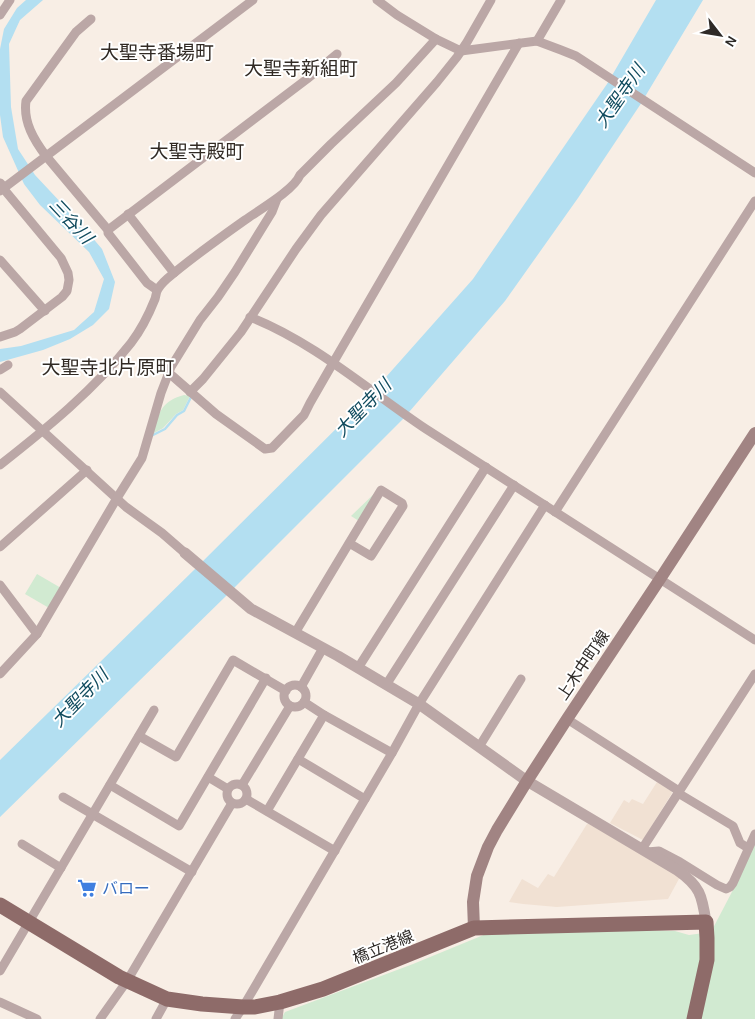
<svg xmlns="http://www.w3.org/2000/svg" width="755" height="1019" font-family="Karla,'Noto Sans JP',sans-serif">
  <rect width="100%" height="100%" fill="#f8eee5"/>
  <g fill="#f1e1d3">
    <polygon points="657,782 671,791 672,793 643,840 610,823 624,800 629,803 632,799 643,804"/>
    <polygon points="587,824 589,824 680,877 668,899 557,907 523,904 509,902 522,879 538,888 548,874 554,877"/>
  </g>
  <g fill="#d1ead1">
    <path d="M 184,395 L 190,396 L 183,410 L 176,414 L 163,428 L 152,434 C 159,413 161,401 184,395 Z"/>
    <polygon points="378,490 359,521 351,516"/>
    <polygon points="37,574 61,588 49,608 25,594"/>
    <polygon points="755,843 755,1019 281,1019 285,1012 413,964 486,934 639,930 675,931 689,935 711,932 734,888 749,854"/>
  </g>
  <g fill="#b3dff1">
    <polygon points="26,0 43,0 20,20 9,44 11,107 18,149 35,175 79,222 102,249 115,282 109,309 93,325 70,339 43,350 0,362 0,349 21,346 74,330 94,312 104,279 89,252 40,205 24,184 3,137 0,115 0,49 4,29 17,8"/>
    <polygon points="656,0 703,0 640,105 578,198 505,301 403,419 225,597 0,817 0,760 194,570 370,395 473,279 607,84"/>
  </g>
  <g fill="none" stroke-linecap="round" stroke-linejoin="round">
    <polyline stroke="#b3dff1" stroke-width="2.5" points="153,435 165,429 177,415 184,411 191,397"/>
    <g stroke="#bba7a6" stroke-width="9">
      <polyline points="377,0 397,15 436,39 461,51 537,41 561,50 576,56 755,173"/>
      <polyline points="0,15 10,0"/>
      <path d="M 91,19 L 76,32 L 26,101 C 23,122 34,140 46,156 L 108,230 L 108,233 L 147,283 L 157,290"/>
      <polyline points="537,41 561,0"/>
      <polyline points="0,191 253,0"/>
      <polyline points="128,214 174,273"/>
      <polyline points="108,230 307,79 337,54"/>
      <polyline points="0,260 45,311"/>
      <path d="M 250,317 C 314,342 369,391 426,429 C 535,500 645,570 755,640"/>
      <polyline points="0,337 15,332 20,329 62,297 67,291 69,280 68,273 61,258 3,188"/>
      <polyline points="0,370 8,365"/>
      <polyline points="169,373 216,414 265,449 272,448 304,415 310,403 333,363 519,43"/>
      <polyline points="0,392 126,507 162,533 185,553"/>
      <polyline points="190,392 203,379 241,332 296,249 321,215 437,82 457,57 467,42 491,0"/>
      <path d="M 0,465 C 47,428 94,390 131,343 C 141,330 149,314 155,299 C 156,296 156,292 158,289 C 162,282 169,277 174,273 C 197,254 221,237 245,220 C 259,210 294,190 300,175 L 331,144 L 396,83 L 436,39"/>
      <polyline points="555,512 755,201"/>
      <polyline points="0,547 87,470"/>
      <polyline points="0,585 37,634"/>
      <polyline points="295,633 381,490 402,503 403,506 371,556 349,543"/>
      <polyline points="358,668 486,467"/>
      <polyline points="0,674 37,634 117,498 142,458 161,393 171,367 200,320 218,297 235,272 272,212 277,199"/>
      <polyline points="386,685 514,485"/>
      <circle cx="295" cy="696" r="11"/>
      <polyline points="301,687 323,648"/>
      <polyline points="304,702 324,715 392,753"/>
      <polyline points="567,719 679,791"/>
      <polyline points="139,736 176,757 233,660 286,691"/>
      <polyline points="479,747 521,679"/>
      <polyline points="298,759 365,799"/>
      <polyline points="208,777 228,789"/>
      <circle cx="237" cy="794" r="10"/>
      <polyline points="110,785 179,826 266,678"/>
      <polyline points="242,785 290,706"/>
      <polyline points="678,793 733,826 740,843 748,848"/>
      <polyline points="63,797 192,872"/>
      <polyline points="246,799 335,851"/>
      <polyline points="267,811 324,715"/>
      <polyline points="22,844 61,868"/>
      <polyline points="642,849 755,674"/>
      <polyline points="647,852 659,851 680,862 717,885 726,889 730,887 733,883 755,834"/>
      <polyline points="0,971 154,710"/>
      <polyline points="0,1002 37,1019"/>
      <polyline points="100,1019 127,981 232,803"/>
      <polyline points="156,1019 167,999"/>
      <polyline points="235,1019 243,1007 392,753 419,704 545,505"/>
      <polyline points="278,1019 280,1002"/>
    </g>
    <g stroke="#bba7a6" stroke-width="11">
      <polyline points="0,184 3,188"/>
      <path d="M 185,553 L 251,609 L 338,656 L 419,704 L 527,781 L 677,870 C 700,886 702,895 706,922"/>
    </g>
    <polyline stroke="#a18483" stroke-width="12" points="474,928 473,902 477,876 488,847 497,830 527,781 567,719 660,579 755,433"/>
    <polyline stroke="#8e6b69" stroke-width="15" points="0,905 119,977 167,999 202,1004 243,1007 255,1007 280,1002 323,989 474,928 706,922 707,938 707,960 694,1019"/>
  </g>
  <defs>
    <g id="supermarket-bare" transform="scale(1.5)"><path d="M-6-5.5h2.5l.6 2H6L4.5 2H-2.5L-4.4-4H-6ZM-1.5 3.2a1.3 1.3 0 1 0 .1 0ZM3 3.2a1.3 1.3 0 1 0 .1 0Z" fill="#3f7fe0" stroke="#fff" stroke-width="2.5" paint-order="stroke"/></g>
  </defs>
  <g fill-rule="evenodd">
    <use href="#supermarket-bare" x="87" y="888"/>
  </g>
  <g text-anchor="middle" dominant-baseline="central" stroke-width="4" stroke-linejoin="round" paint-order="stroke">
    <g font-size="16" fill="#2e2a27" stroke="#fff">
      <text transform="translate(583 665) rotate(-56)">上木中町線</text>
      <text transform="translate(383 947) rotate(-22)">橋立港線</text>
    </g>
    <g font-size="16" fill="#366cbe" stroke="#fff" text-anchor="start">
      <text x="102" y="888">バロー</text>
    </g>
    <g font-size="18" font-style="italic" fill="#104b5e" stroke="#fff">
      <text transform="translate(620 96) rotate(-55)">大聖寺川</text>
      <text transform="translate(71 221) rotate(47)">三谷川</text>
      <text transform="translate(363 408) rotate(-46)">大聖寺川</text>
      <text transform="translate(80 698) rotate(-46)">大聖寺川</text>
    </g>
    <g font-size="19" fill="#312a24" stroke="#fff">
      <text x="157" y="53">大聖寺番場町</text>
      <text x="301" y="69">大聖寺新組町</text>
      <text x="197" y="152">大聖寺殿町</text>
      <text x="108" y="368">大聖寺北片原町</text>
    </g>
  </g>
  <g transform="translate(720 35) rotate(121)" stroke="#ffffff" stroke-width="4" paint-order="stroke">
  <path d="M0-4L9 19L0 12L-9 19Z" fill="#2e2a27"/>
  <text y="-8" font-size="14" font-weight="bold" text-anchor="middle" fill="#2e2a27">N</text>
  </g>
</svg>
